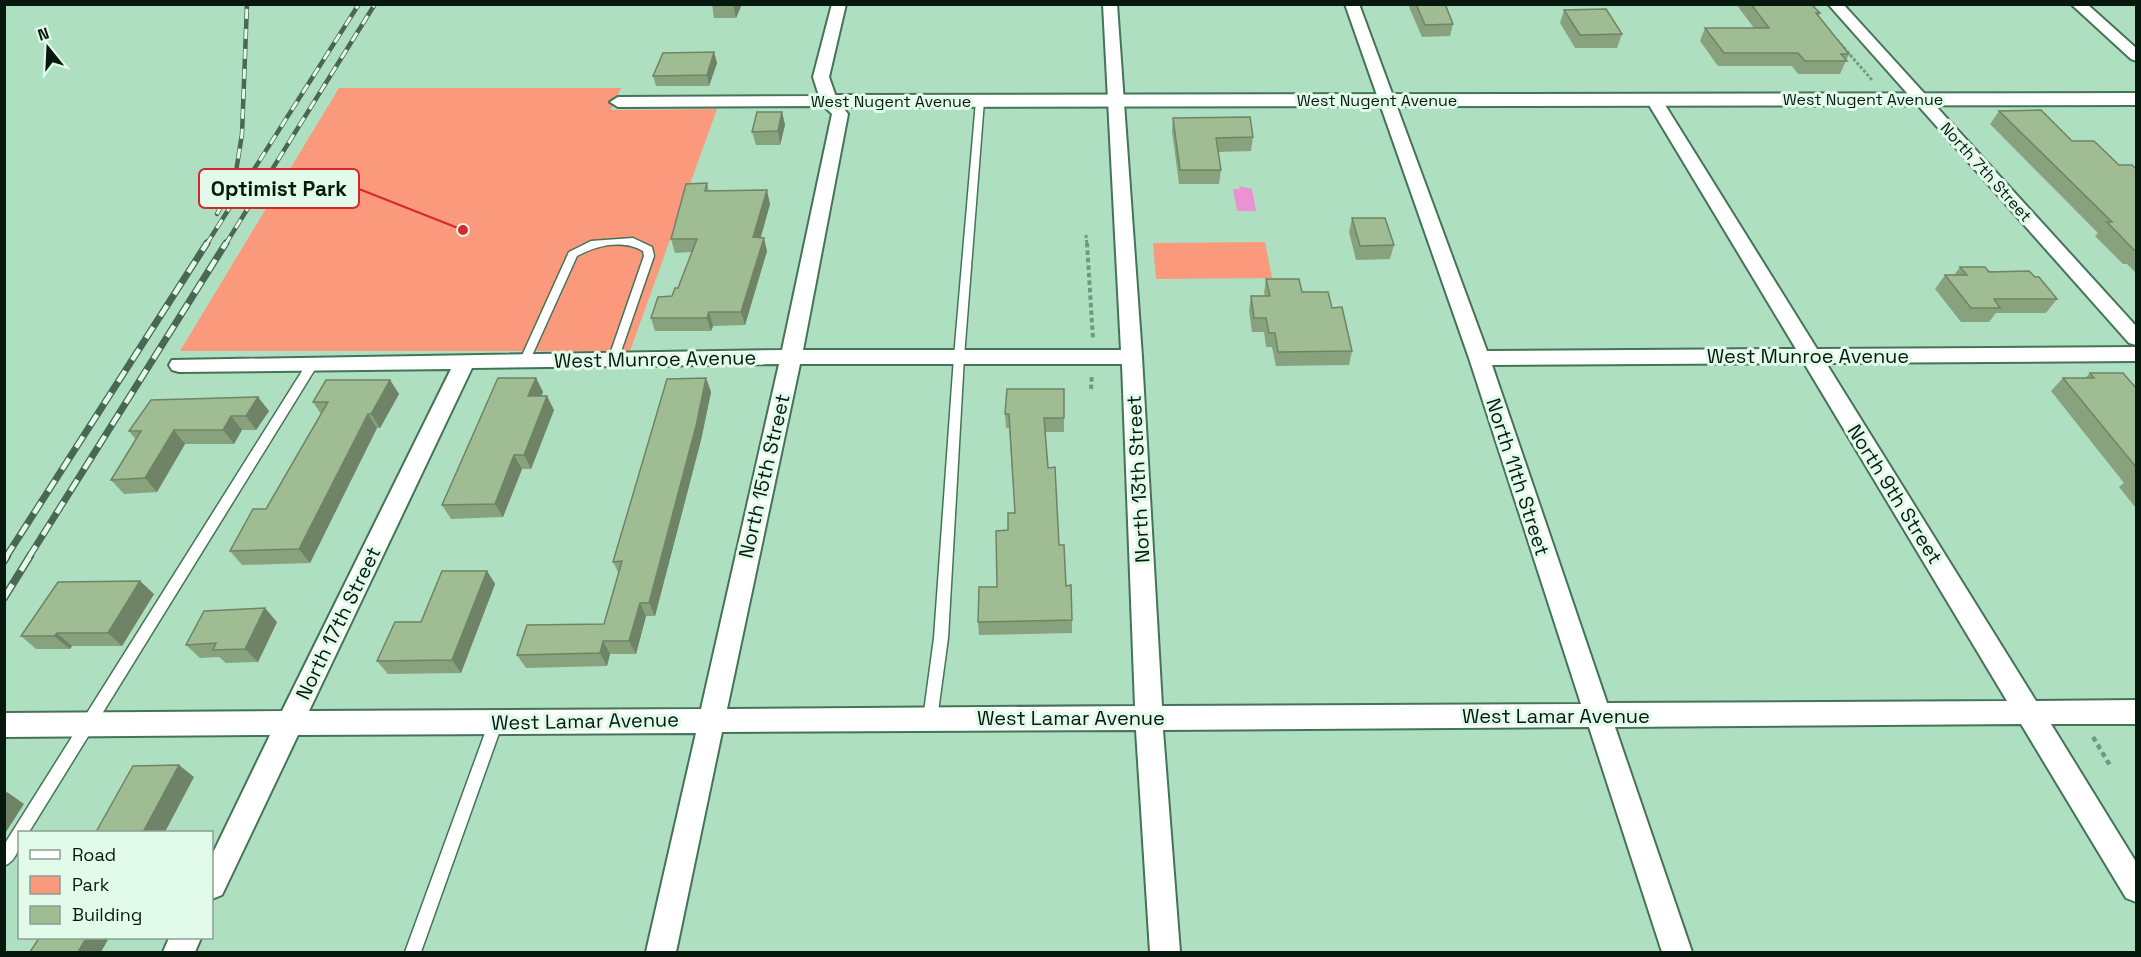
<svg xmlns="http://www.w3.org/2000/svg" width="2141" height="957" font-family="'Space Grotesk',sans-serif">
  <rect width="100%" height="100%" fill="#aedfc0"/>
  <g fill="#fb997d">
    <polygon points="339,88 621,88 611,110 717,109 630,351 180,351"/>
    <polygon points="1265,242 1272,278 1156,279 1153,243"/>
  </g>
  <polygon fill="#eb91d4" points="1239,186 1252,189 1256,211 1237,211 1233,189 1240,189"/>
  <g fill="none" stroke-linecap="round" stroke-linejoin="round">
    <g stroke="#457357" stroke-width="3">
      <g id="service">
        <polygon points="980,98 984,101 964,357 948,638 937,719 935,723 930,725 925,723 923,719 934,638 954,357 976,101"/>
        <path d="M 633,238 L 652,247 L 654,256 L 617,363 L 609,363 L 608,360 L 644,256 L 643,251 C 623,239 597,245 577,256 L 530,360 L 529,363 L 521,363 L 520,360 L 569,252 L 591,241 Z"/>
        <path d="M 313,359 L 317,360 L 318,363 L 317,366 L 29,832 L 20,832 C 20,846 18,860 4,866 L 4,845 L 309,360 Z"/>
        <polygon points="496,716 501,718 503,722 421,952 405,952 489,722 491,718"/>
      </g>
    </g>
    <g stroke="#457357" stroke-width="4">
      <g id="minor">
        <path d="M 832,4 L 846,4 L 829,77 L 837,100 L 848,114 L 803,350 L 1121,350 L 1103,4 L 1117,4 L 1142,357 L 1162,706 L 1581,704 L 1469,358 L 1345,4 L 1359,4 L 1487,351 L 1796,349 L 1646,100 L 1654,95 L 1662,100 L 1817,349 L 2136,347 L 2136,361 L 1826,363 L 2036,701 L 2136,700 L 2136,724 L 2051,724 L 2136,862 L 2136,902 L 2126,898 L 2021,724 L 1615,727 L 1692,952 L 1662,952 L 1589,727 L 1163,730 L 1180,952 L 1150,952 L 1136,730 L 722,732 L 676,952 L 646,952 L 696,733 L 298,735 L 222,895 L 212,899 L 212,855 L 270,735 L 4,737 L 4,713 L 282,711 L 451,369 L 179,372 L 172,370 L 169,365 L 172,360 L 782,350 L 832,114 L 824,106 L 618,107 L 610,102 L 618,97 L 819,96 L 813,77 ZM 1804,363 L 2007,701 L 1607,703 L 1492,365 ZM 779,364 L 701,709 L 309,711 L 472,368 ZM 800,364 L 1122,364 L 1135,706 L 727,709 Z"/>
        <polygon points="1828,4 1843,4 2136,326 2136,345 2129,343"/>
        <polygon points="2071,4 2087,4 2136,48 2136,61 2131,59"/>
        <polygon points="169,938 201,938 195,952 163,952"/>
      </g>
    </g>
    <g stroke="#457357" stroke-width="4">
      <polygon id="tertiary" points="2136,93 2136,105 829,107 822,105 819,101 822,97 829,95"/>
    </g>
    <g stroke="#729881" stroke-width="3" stroke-dasharray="3 2" stroke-linecap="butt">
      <polyline points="1837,40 1872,80"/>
      <polyline points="1086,235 1087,245"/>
    </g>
    <g stroke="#729881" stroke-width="4" stroke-dasharray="4.5 3" stroke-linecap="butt">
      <polyline points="1087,243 1093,339"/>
      <polyline points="1091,389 1092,374"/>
    </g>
    <polyline stroke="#729881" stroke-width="4.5" stroke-dasharray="5 4" stroke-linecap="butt" points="2093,737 2111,767"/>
    <use href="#service" fill="#fff" fill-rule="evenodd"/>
    <use href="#minor" fill="#fff" fill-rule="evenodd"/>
    <use href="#tertiary" fill="#fff" fill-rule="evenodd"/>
    <g stroke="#496755" stroke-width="4.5">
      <g id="rail-far2">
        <polyline points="217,214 235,178 242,134 247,4"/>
        <polyline points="206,245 359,4"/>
        <polyline points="225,245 375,4"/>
      </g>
    </g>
    <g stroke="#496755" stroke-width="7">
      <g id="rail-far1">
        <polyline points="6,557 207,243"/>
        <polyline points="29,557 226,243"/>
      </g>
    </g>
    <g stroke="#496755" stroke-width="8">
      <g id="rail">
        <polyline points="4,561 7,556"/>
        <polyline points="4,598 30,556"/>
      </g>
    </g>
    <use href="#rail-far2" stroke="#e1fae9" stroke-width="3" stroke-dasharray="10" stroke-linecap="butt"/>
    <use href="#rail-far1" stroke="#e1fae9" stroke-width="4.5" stroke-dasharray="13" stroke-linecap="butt"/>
    <use href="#rail" stroke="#e1fae9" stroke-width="5" stroke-dasharray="16" stroke-linecap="butt"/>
  </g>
  <g fill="#89a27e">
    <polygon points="712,4 742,4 736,18 714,18"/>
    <polygon points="1410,4 1445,4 1453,24 1450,36 1422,37 1409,7"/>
    <polygon points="1736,4 1811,4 1820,13 1818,16 1849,54 1840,74 1798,74 1792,66 1718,66 1700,41 1705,28 1754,28"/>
    <polygon points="1564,10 1622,34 1617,48 1575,48 1560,23"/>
    <polygon points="714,52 717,63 709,86 656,86 653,76"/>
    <polygon points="1999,111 2072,141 2119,165 2136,169 2136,273 2127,264 2123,264 2095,236 2098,233 1990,124"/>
    <polygon points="782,112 785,125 780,145 756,145 752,132"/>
    <polygon points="1173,118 1253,137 1251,151 1218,152 1221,170 1219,184 1179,184 1172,131"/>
    <polygon points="707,183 709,191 770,204 760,238 767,251 745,325 713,326 711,331 655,331 651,318 672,296 678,288 692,252 675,253 671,239"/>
    <polygon points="1352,218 1394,245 1390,259 1356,260 1349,232"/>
    <polygon points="1960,267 2035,277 2057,299 2046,313 1996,313 1989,322 1961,322 1935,289 1945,275 1954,275"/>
    <polygon points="1266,279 1302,292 1332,308 1352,351 1349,365 1276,366 1272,347 1266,347 1264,332 1252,332 1249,310 1251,296 1265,296 1264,293"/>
    <polygon points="2090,373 2136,388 2136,508 2119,487 2124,483 2051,391 2063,378 2085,378"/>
    <polygon points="536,378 543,392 541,396 554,410 531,469 522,469 503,517 451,519 442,505"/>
    <polygon points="706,378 711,392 701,440 655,616 646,616 636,654 610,654 607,666 526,668 517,655 604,624 619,574 613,562"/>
    <polygon points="390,380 399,394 380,428 377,428 310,563 242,565 230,551 266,509 321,414 313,402"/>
    <polygon points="1064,389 1064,432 1045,432 1048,468 1059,545 1072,620 1072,633 979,635 978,622 997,587 1008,530 1015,513 1009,428 1006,428 1005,414"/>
    <polygon points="258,397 269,411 256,430 242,430 234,444 185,444 157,492 124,494 111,480 136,440 129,431"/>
    <polygon points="487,571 495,584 461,673 388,674 377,661"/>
    <polygon points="154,594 122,646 72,646 70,649 36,649 21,636"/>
    <polygon points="277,622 258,662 226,663 219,657 200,658 186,645"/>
  </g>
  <g fill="#6f8466">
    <polygon points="733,4 742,4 736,18 733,5"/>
    <polygon points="714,52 717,63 709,86 707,75"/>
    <polygon points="782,112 785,125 780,145 778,131"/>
    <polygon points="767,190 770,204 757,251 753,237"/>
    <polygon points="764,238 767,251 745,325 741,312"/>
    <polygon points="709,312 713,326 711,331 707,318"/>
    <polygon points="536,378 543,392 535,410 528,396"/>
    <polygon points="706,378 711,392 701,440 655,616 649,603"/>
    <polygon points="390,380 399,394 380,428 371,414"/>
    <polygon points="547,396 554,410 531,469 524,455"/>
    <polygon points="258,397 269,411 256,430 246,416"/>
    <polygon points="368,414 377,428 310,563 299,549"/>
    <polygon points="231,416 242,430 234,444 223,430"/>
    <polygon points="174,430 185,444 157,492 145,478"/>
    <polygon points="514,455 522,469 503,517 495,504"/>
    <polygon points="487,571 495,584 461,673 452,660"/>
    <polygon points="140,581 154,594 122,646 108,633"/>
    <polygon points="640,603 646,616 636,654 629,641"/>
    <polygon points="265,608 277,622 258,662 245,649"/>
    <polygon points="57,633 72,646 70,649 54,636"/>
    <polygon points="603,641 610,654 607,666 600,653"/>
    <polygon points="179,765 194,777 165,832 143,832"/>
    <polygon points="7,792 24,804 4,835 4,795"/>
    <polygon points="86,938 109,938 101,952 78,952"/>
  </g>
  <g fill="#9fbc92" stroke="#6f8466" stroke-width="1.5">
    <polygon points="1416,4 1445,4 1453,24 1425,25"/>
    <polygon points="1751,4 1811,4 1820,13 1816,13 1849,54 1841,54 1847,61 1805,61 1798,53 1724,53 1705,28 1769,28"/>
    <polygon points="1606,9 1622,34 1580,35 1564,10"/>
    <polygon points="714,52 707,75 653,76 663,53"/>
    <polygon points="2041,110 2072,141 2094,141 2119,165 2132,165 2136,169 2136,250 2134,250 2107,222 2112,222 1999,111"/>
    <polygon points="757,112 782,112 778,131 752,132"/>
    <polygon points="1250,117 1253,137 1216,138 1221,170 1180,170 1173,118"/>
    <polygon points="707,183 705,191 767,190 753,237 764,238 741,312 709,312 707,318 651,318 658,297 672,296 675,288 678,288 697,239 671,239 686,184"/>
    <polygon points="1352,218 1385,218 1394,245 1360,246"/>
    <polygon points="1960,267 1985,267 1989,272 2029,271 2035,277 2039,277 2057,299 1994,299 2000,308 1971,308 1945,275 1967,275"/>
    <polygon points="1266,279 1299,279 1302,292 1328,292 1332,308 1342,307 1352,351 1278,352 1275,333 1269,333 1266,318 1254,318 1251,296 1270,296"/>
    <polygon points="2090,373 2123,373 2136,388 2136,467 2063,378 2094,378"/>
    <polygon points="498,378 536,378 528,396 547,396 524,455 514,455 495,504 442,505"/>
    <polygon points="706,378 696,426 649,603 640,603 629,641 603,641 600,653 517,655 527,625 604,624 622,561 613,562 667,379"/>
    <polygon points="326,380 390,380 371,414 368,414 299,549 230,551 253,509 266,509 328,402 313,402"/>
    <polygon points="1007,389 1064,389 1064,418 1044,418 1048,468 1055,467 1059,545 1064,545 1066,586 1071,585 1072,620 978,622 979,587 997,587 996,531 1008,530 1008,513 1015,513 1009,414 1005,414"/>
    <polygon points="258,397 246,416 231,416 223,430 174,430 145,478 111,480 141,431 129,431 151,400"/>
    <polygon points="442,571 487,571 452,660 377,661 395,622 421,622"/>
    <polygon points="140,581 108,633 57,633 54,636 21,636 58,582"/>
    <polygon points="265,608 245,649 213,650 216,643 186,645 204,611"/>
    <polygon points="179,765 143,832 96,832 133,766"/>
    <polygon points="39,938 86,938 78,952 30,952"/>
  </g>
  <g text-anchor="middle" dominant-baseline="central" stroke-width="6" stroke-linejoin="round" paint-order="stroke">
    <g font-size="16" fill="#07190f" stroke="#e1fae9">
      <text x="1863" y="99">West Nugent Avenue</text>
      <text x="1377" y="100">West Nugent Avenue</text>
      <text x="891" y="101">West Nugent Avenue</text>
      <text transform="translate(1986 172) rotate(48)">North 7th Street</text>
    </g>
    <g font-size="20" fill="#07190f" stroke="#e1fae9">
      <text x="1808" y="356">West Munroe Avenue</text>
      <text transform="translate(655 359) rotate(-1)">West Munroe Avenue</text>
      <text transform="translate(764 476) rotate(-77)">North 15th Street</text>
      <text transform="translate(1518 477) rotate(72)">North 11th Street</text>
      <text transform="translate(1138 479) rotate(-93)">North 13th Street</text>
      <text transform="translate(1895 494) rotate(58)">North 9th Street</text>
      <text transform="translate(338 623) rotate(-64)">North 17th Street</text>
      <text x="1556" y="716">West Lamar Avenue</text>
      <text x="1071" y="718">West Lamar Avenue</text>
      <text transform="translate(585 721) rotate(-1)">West Lamar Avenue</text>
    </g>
  </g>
  <path fill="none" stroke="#d62828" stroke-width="2" d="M463 230L359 189"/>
  <circle fill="#d62828" stroke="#e1fae9" stroke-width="2" cx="463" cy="230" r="6"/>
  <rect fill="#e1fae9" stroke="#d62828" stroke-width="2" x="199" y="169" width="160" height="39" rx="6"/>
  <g font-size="21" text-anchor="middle" font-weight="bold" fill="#07190f">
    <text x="279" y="196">Optimist Park</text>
  </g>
  <rect width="2141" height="957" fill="none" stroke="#07190f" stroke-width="12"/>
  <rect x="18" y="831" width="195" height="108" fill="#e1fae9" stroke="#8aa092" stroke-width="1.5"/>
  <rect x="30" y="850" width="30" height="9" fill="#ffffff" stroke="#8aa092" stroke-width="1.5"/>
  <text x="72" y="861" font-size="18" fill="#07190f">Road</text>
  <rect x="30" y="876" width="30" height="18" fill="#fb997d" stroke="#8aa092" stroke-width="1.5"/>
  <text x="72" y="891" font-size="18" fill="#07190f">Park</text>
  <rect x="30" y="906" width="30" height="18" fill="#9fbc92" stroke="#8aa092" stroke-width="1.5"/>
  <text x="72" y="921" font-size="18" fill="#07190f">Building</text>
  <g transform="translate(48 48) rotate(342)" stroke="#e1fae9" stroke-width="4.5" paint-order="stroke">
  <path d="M0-4.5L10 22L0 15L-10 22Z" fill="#07190f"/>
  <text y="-9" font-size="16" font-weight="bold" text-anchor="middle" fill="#07190f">N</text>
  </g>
</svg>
